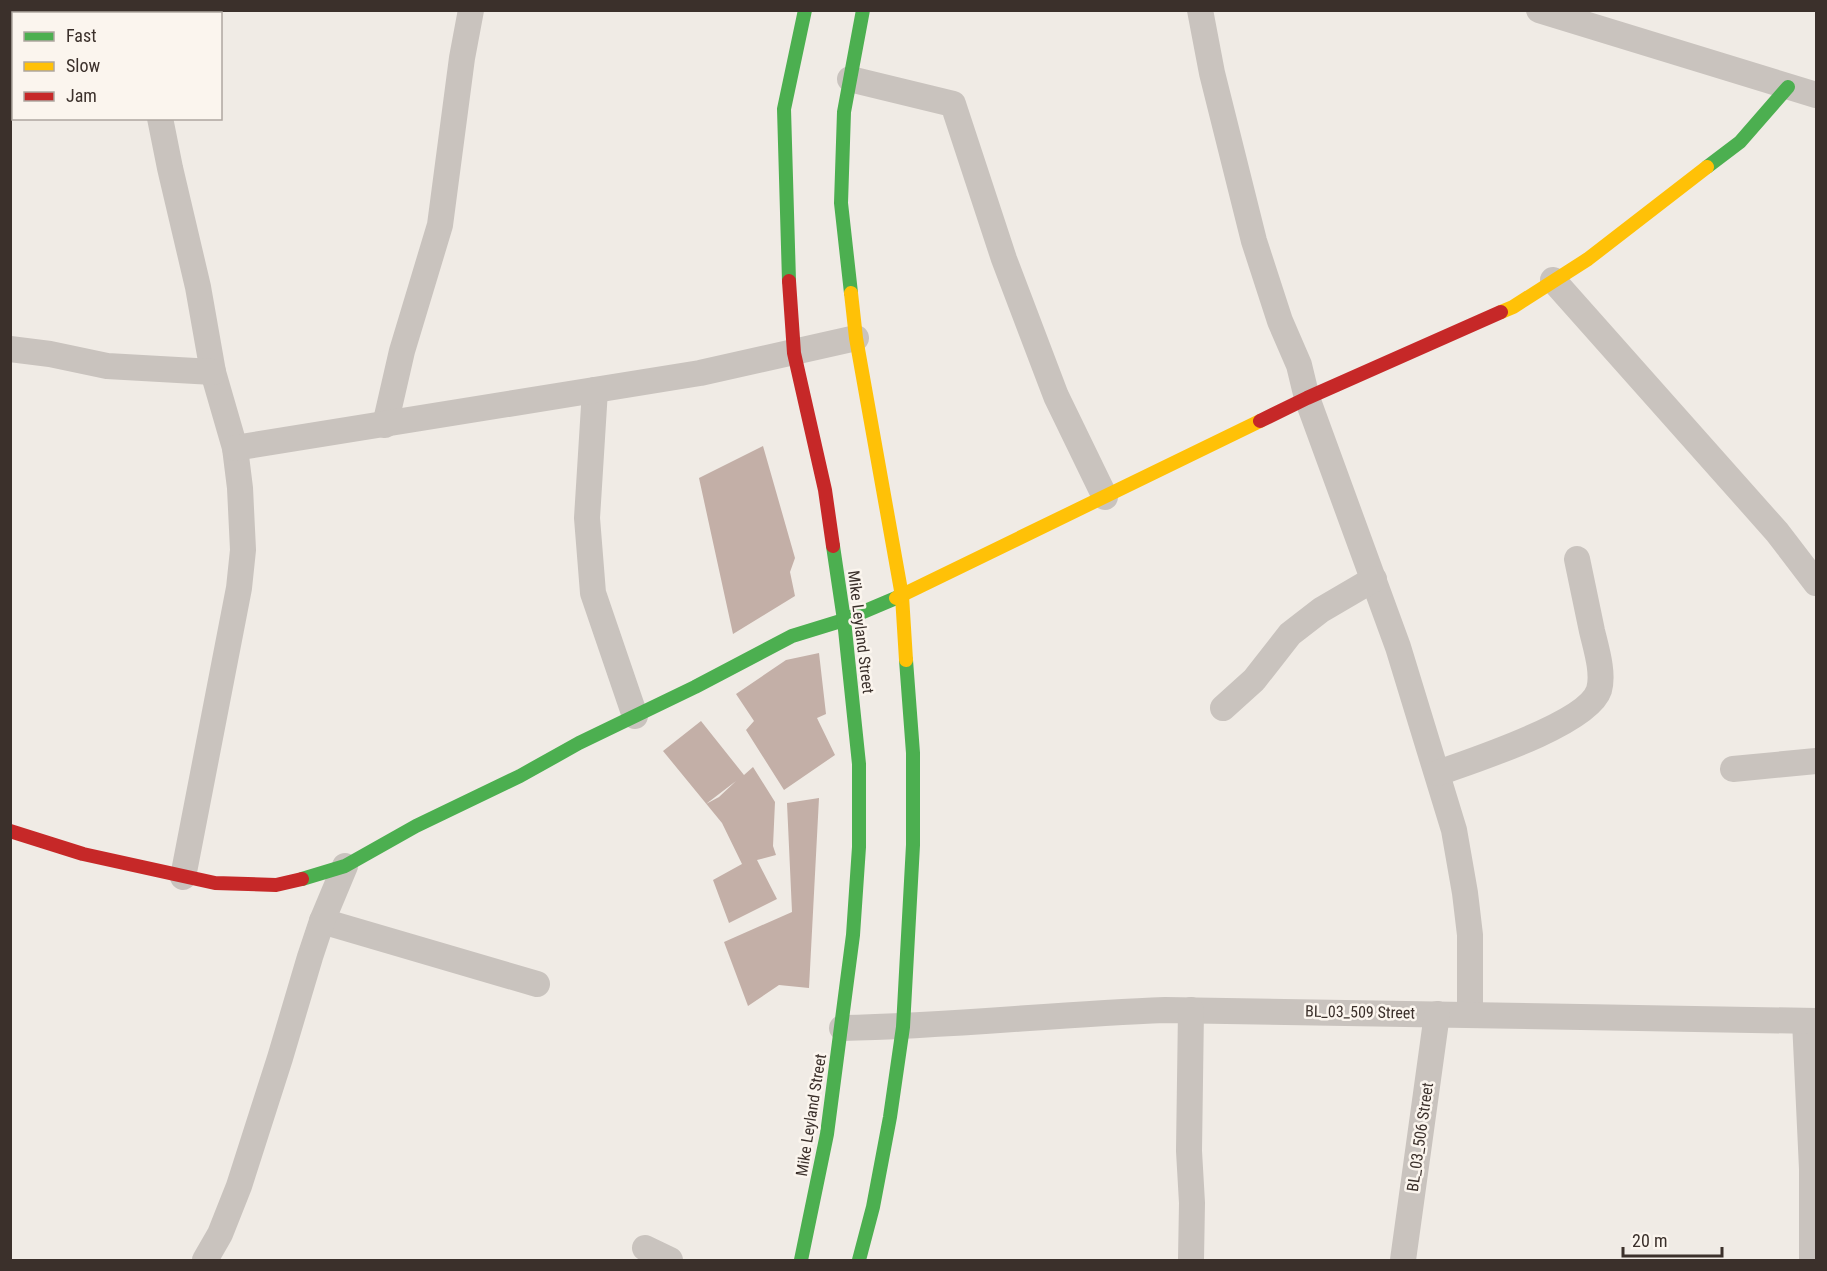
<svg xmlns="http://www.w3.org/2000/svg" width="1827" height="1271" font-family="'Roboto Condensed',sans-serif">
  <rect width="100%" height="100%" fill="#f0ebe5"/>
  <g fill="#c3afa7" fill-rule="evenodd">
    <polygon points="763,446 795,558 790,572 795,596 733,634 699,478"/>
    <polygon points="819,653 826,714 817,718 835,755 784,790 746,730 754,721 736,694 786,660"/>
    <path d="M 701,721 L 744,775 L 753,767 L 775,802 L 773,846 L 776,855 L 757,860 L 777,899 L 729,923 L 713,880 L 742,864 L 722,823 L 663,751 ZM 736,781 L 719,797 L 706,804 Z"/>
    <polygon points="819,798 809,988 779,985 748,1006 724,942 792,912 787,803"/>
  </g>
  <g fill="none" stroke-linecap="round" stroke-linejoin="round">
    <g stroke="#c9c3be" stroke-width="26">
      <polyline points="141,10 141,14"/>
      <polyline points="1200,10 1212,73 1254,241 1280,321 1299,365 1307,398 1398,647 1454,830 1465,893 1470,935 1470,1014"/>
      <polyline points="1539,10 1816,95"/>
      <polyline points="850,79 953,104 1004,259 1056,396 1105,497"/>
      <polyline points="160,118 170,168 198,287 213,372 235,448 240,488 243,550 239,588 183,877"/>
      <polyline points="1553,280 1777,532 1816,583"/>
      <polyline points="10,349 50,354 107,366 213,372"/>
      <polyline points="595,390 587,518 593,593 635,716"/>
      <polyline points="385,425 402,351 440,225 462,58 471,10"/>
      <polyline points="235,448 700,373 856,338"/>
      <polyline points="1223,708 1254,680 1290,634 1321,610 1374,579"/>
      <polyline points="1733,769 1816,761"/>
      <path d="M 1438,773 C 1471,761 1588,724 1599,690 C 1604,673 1596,648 1592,631 C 1587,607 1582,583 1577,559"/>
      <polyline points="322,921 537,984"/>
      <polyline points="1805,1021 1812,1169 1812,1260"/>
      <path d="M 842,1028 C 950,1026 1057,1014 1165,1010 L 1816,1021"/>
      <polyline points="645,1248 670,1260"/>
      <polyline points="1191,1259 1192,1203 1189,1151 1191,1010"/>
      <polyline points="205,1260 220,1234 239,1186 280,1058 310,957 322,921 345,866"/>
      <polyline points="1403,1260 1437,1014"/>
    </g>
    <g stroke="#4caf50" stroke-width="14">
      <polyline points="1707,167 1740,142 1788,87"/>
      <polyline points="789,281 784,109 805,10"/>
      <polyline points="851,293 841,203 844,112 863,10"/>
      <polyline points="302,879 345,866 416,826 520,776 579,743 695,687 792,636 844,620 896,598"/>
      <polyline points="801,1260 827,1134 853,935 859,847 859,764 844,620 833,546"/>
      <polyline points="859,1260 873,1207 890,1117 903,1027 913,845 913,753 906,660"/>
    </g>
    <g stroke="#ffc107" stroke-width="14">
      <polyline points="851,293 856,338 902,596 906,660"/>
      <polyline points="1501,312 1513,307 1588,259 1707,167"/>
      <polyline points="896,598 1260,421"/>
    </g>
    <g stroke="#c62828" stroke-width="14">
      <polyline points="789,281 794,353 825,490 833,546"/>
      <polyline points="1260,421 1307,398 1501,312"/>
      <polyline points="10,831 83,854 215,883 276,885 302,879"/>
    </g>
  </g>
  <g text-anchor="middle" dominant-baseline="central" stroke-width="5" stroke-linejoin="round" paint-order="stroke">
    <g font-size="16" fill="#3b302b" stroke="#fbf5ee">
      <text transform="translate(861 632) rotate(83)">Mike Leyland Street</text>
      <text transform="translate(1360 1012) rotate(1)">BL_03_509 Street</text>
      <text transform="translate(811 1115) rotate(-81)">Mike Leyland Street</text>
      <text transform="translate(1420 1137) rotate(-82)">BL_03_506 Street</text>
    </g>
  </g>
  <rect width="1827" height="1271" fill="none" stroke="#3b302b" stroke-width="24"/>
  <rect x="12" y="12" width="210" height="108" fill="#fbf5ee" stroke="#aea6a0" stroke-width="1.5"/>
  <rect x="24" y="32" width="30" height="9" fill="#4caf50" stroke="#aea6a0" stroke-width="1.5"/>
  <text x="66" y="42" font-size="18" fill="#3b302b">Fast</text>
  <rect x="24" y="62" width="30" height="9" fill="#ffc107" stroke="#aea6a0" stroke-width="1.5"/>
  <text x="66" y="72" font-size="18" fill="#3b302b">Slow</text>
  <rect x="24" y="92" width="30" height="9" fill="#c62828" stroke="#aea6a0" stroke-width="1.5"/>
  <text x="66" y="102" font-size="18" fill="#3b302b">Jam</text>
  <path d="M1623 1247v9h99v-9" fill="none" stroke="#3b302b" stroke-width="3"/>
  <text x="1632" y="1247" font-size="18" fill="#3b302b" stroke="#fbf5ee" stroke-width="4.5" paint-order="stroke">20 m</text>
</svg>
